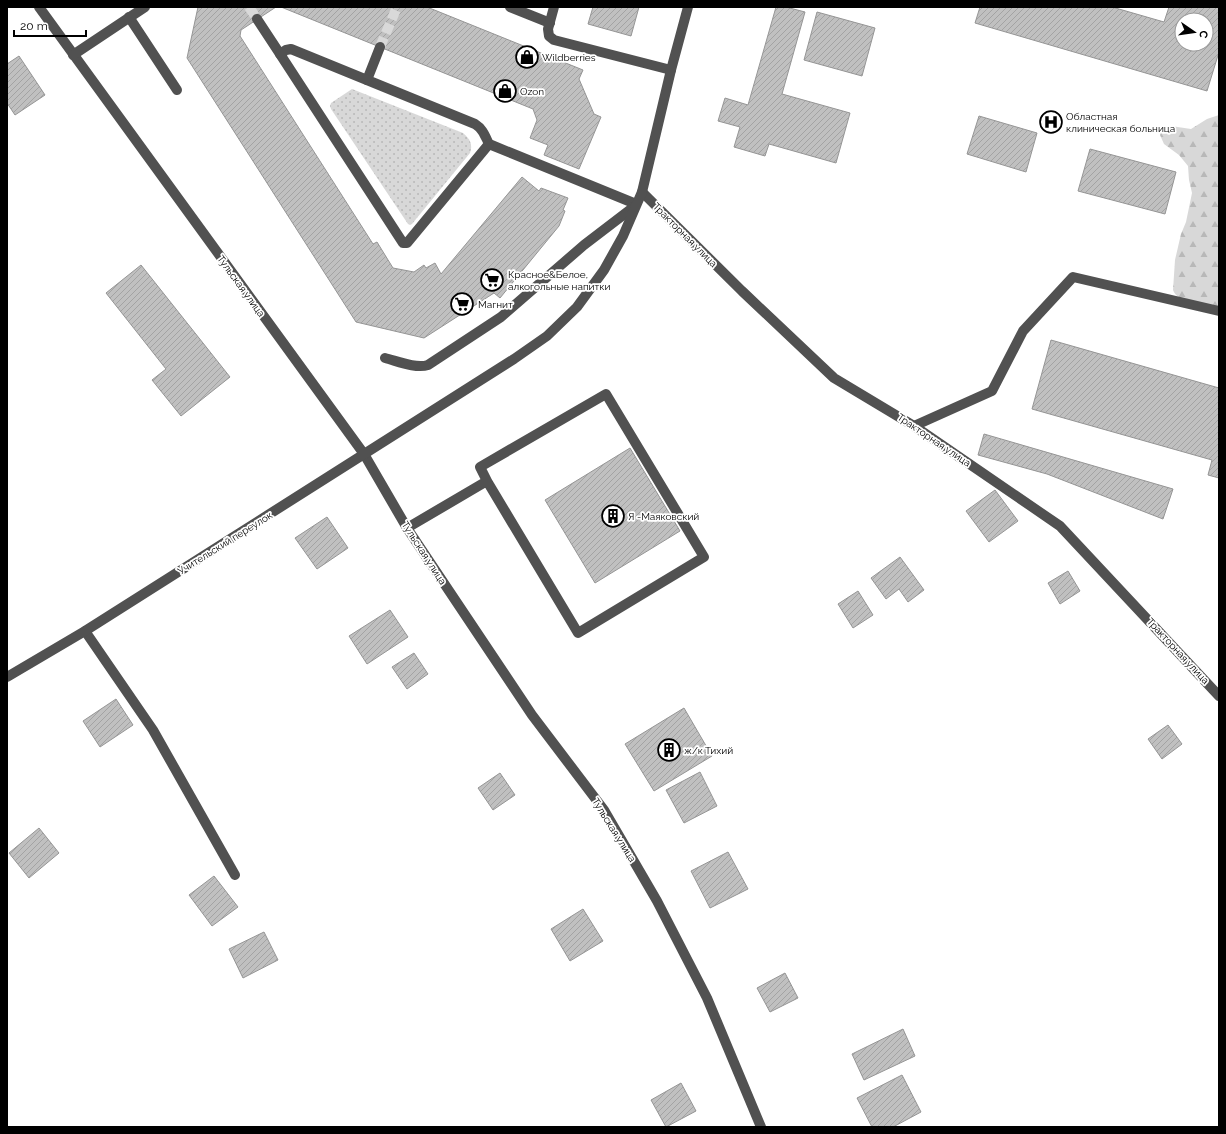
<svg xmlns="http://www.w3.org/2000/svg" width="1226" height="1134" font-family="Raleway,sans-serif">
  <defs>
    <pattern id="forest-firs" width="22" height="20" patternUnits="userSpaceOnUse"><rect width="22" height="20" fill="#d8d8d8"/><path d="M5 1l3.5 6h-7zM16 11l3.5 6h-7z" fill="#b8b8b8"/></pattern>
    <pattern id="park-dots" width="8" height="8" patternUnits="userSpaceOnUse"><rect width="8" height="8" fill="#d8d8d8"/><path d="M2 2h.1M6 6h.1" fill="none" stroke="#b8b8b8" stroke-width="1.8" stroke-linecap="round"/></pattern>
    <pattern id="building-hatch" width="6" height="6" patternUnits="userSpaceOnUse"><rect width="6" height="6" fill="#c0c0c0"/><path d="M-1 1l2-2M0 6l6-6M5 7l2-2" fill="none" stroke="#a3a3a3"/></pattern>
  </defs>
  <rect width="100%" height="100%" fill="#fff"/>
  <path fill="url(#forest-firs)" d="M 1219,115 L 1219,262 L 1218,267 L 1219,271 L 1219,311 C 1207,307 1177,303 1173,290 L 1175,260 L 1181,234 L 1186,222 L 1192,193 L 1189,180 L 1188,166 L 1179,155 L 1164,144 L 1160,135 L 1162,130 L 1171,126 L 1191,129 L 1207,119 Z"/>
  <path fill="url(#park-dots)" d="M 352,89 L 463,133 C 470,139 473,144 470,153 L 412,224 L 410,225 L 408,224 L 331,109 L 330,106 L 331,103 Z"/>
  <g fill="url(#building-hatch)" stroke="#959595" fill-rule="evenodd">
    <polygon points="198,7 276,7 241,30 240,36 373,244 377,242 393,268 414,272 424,265 426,268 435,263 441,274 522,177 539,191 541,188 568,198 563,210 565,211 559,226 500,298 494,293 424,338 356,322 187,58"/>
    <polygon points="281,7 427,7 583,70 579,79 594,114 601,117 579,169 544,155 548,145 530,138 537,120 533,109"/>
    <polygon points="593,7 639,7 631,36 588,24"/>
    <polygon points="776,7 786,7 805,12 782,94 850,113 836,163 769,144 765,156 734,147 740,127 718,121 725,98 748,105"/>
    <path d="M 980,7 L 1112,7 L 1164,22 L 1169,7 L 1219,7 L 1219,52 L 1207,91 L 975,23 ZM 1182,20 L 1206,20 L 1206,44 L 1182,44 Z"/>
    <polygon points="817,12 875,28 862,76 804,60"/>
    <polygon points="19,56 45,95 15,115 7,103 7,64"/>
    <polygon points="979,116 1037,133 1026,172 967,154"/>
    <polygon points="1090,149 1176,172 1165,214 1078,191"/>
    <polygon points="141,265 230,377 181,416 152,380 166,369 106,293"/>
    <polygon points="1051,340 1219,388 1219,478 1208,475 1212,460 1032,409"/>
    <polygon points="984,434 1173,489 1163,519 1047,474 978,455"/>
    <polygon points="630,448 680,531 595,583 545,500"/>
    <polygon points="995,490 1018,521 989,542 966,511"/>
    <polygon points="327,517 348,548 317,569 295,538"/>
    <polygon points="900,557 924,590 908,602 899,589 886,599 871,578"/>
    <polygon points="1068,571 1080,591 1060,604 1048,583"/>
    <polygon points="858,591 873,615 853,628 838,604"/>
    <polygon points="390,610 408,637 367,664 349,636"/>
    <polygon points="414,653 428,674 407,689 392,667"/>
    <polygon points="116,699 133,725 100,747 83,721"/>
    <polygon points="684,708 712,756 654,791 625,744"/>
    <polygon points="1168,725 1182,744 1162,759 1148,739"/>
    <polygon points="700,772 717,806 684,823 666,790"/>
    <polygon points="500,773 515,795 493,810 478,788"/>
    <polygon points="39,828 59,853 29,878 9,853"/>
    <polygon points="728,852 748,889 710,908 691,871"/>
    <polygon points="214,876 238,907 212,926 189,895"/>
    <polygon points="583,909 603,941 570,961 551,929"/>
    <polygon points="264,932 278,960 243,978 229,949"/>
    <polygon points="785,973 798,998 770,1012 757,988"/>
    <polygon points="903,1029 915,1056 864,1080 852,1054"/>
    <polygon points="902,1075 921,1112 893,1127 872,1127 857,1098"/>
    <polygon points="681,1083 696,1111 666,1127 651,1100"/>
  </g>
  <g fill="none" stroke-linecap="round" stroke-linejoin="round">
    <g stroke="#d9d9d9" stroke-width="10" stroke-dasharray="10 5" stroke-linecap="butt">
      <polyline points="249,7 257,19"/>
      <polyline points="380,47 397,7"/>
    </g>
    <g stroke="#515151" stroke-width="10">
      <polyline points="39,7 364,454 407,528 532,715 604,810 657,901 707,998 761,1127"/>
      <polyline points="510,7 550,23"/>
      <polyline points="554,7 548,29 549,36 554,40 671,70"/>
      <polyline points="129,17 177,90"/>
      <polyline points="257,19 280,54"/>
      <path d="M 380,47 L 367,80 L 475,124 C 483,129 485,136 489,144 L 636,204"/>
      <polyline points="73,55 145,7"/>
      <polyline points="367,80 291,49 286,50 280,54 403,243 407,243 489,144"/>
      <polyline points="642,192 742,291 834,378 914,426 1060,526 1219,696"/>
      <path d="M 385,358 C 397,361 416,369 428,365 L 501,317 L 584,245 L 635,206"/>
      <polyline points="914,426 992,391 1023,331 1073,277 1219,311"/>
      <polyline points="407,528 487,481 480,467 606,394 704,557 578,633 487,481"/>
      <polyline points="85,631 153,730 235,875"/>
      <polyline points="7,677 85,631 514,359 547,336 577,307 604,270 623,236 642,192 671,70 688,7"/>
    </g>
  </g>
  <defs>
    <g id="shop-ring" transform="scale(1.15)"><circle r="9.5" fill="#fff" stroke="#000" stroke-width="1.5"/><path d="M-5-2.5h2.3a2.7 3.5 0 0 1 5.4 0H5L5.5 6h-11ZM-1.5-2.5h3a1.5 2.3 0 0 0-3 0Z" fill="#000"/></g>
    <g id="hospital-ring" transform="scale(1.15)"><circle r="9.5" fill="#fff" stroke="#000" stroke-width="1.5"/><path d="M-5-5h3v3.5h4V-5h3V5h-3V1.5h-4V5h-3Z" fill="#000"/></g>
    <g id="supermarket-ring" transform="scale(1.15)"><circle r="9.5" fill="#fff" stroke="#000" stroke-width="1.5"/><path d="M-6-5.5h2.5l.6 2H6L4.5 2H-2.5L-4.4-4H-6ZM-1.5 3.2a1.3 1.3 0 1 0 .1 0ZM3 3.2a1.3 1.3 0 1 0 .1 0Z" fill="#000"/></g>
    <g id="building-ring" transform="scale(1.15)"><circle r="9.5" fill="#fff" stroke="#000" stroke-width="1.5"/><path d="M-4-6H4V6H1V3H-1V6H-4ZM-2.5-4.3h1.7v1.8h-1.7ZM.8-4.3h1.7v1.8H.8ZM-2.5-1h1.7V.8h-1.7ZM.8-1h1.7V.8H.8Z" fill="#000"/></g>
  </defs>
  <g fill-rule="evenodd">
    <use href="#shop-ring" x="527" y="57"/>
    <use href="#shop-ring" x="505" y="91"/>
    <use href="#hospital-ring" x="1051" y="122"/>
    <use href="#supermarket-ring" x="492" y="280"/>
    <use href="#supermarket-ring" x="462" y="304"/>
    <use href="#building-ring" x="613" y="516"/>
    <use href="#building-ring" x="669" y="750"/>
  </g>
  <g text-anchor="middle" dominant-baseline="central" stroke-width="3.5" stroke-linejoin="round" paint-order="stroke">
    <g font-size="10" fill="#000" stroke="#fff" text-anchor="start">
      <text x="542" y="57">Wildberries</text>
      <text x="520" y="91">Ozon</text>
      <text x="1066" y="116">Областная<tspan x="1066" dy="12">клиническая больница</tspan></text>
      <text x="508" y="274">Красное&amp;Белое,<tspan x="508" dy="12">алкогольные напитки</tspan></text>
      <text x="478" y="304">Магнит</text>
      <text x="628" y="516">Я -Маяковский</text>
      <text x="684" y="750">ж/к Тихий</text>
    </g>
    <g font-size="10" fill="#000" stroke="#fff">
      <text transform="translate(685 235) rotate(45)">Тракторная улица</text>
      <text transform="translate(241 286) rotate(54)">Тульская улица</text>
      <text transform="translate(934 440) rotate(34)">Тракторная улица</text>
      <text transform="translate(225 543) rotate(-32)">Учительский переулок</text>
      <text transform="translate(424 553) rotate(57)">Тульская улица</text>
      <text transform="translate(1178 651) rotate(47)">Тракторная улица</text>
      <text transform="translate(614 830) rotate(58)">Тульская улица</text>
    </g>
  </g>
  <rect width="1226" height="1134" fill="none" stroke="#000000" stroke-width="16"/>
  <g transform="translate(1194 32) rotate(103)"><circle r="19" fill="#ffffff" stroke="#999999"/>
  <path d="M0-3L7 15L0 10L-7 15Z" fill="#000000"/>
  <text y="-6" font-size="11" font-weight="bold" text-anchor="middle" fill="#000000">С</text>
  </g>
  <path d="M14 30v6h72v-6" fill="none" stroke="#000000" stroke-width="2"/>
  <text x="20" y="30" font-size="12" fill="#000000" stroke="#ffffff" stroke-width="3" paint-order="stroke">20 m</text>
</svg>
